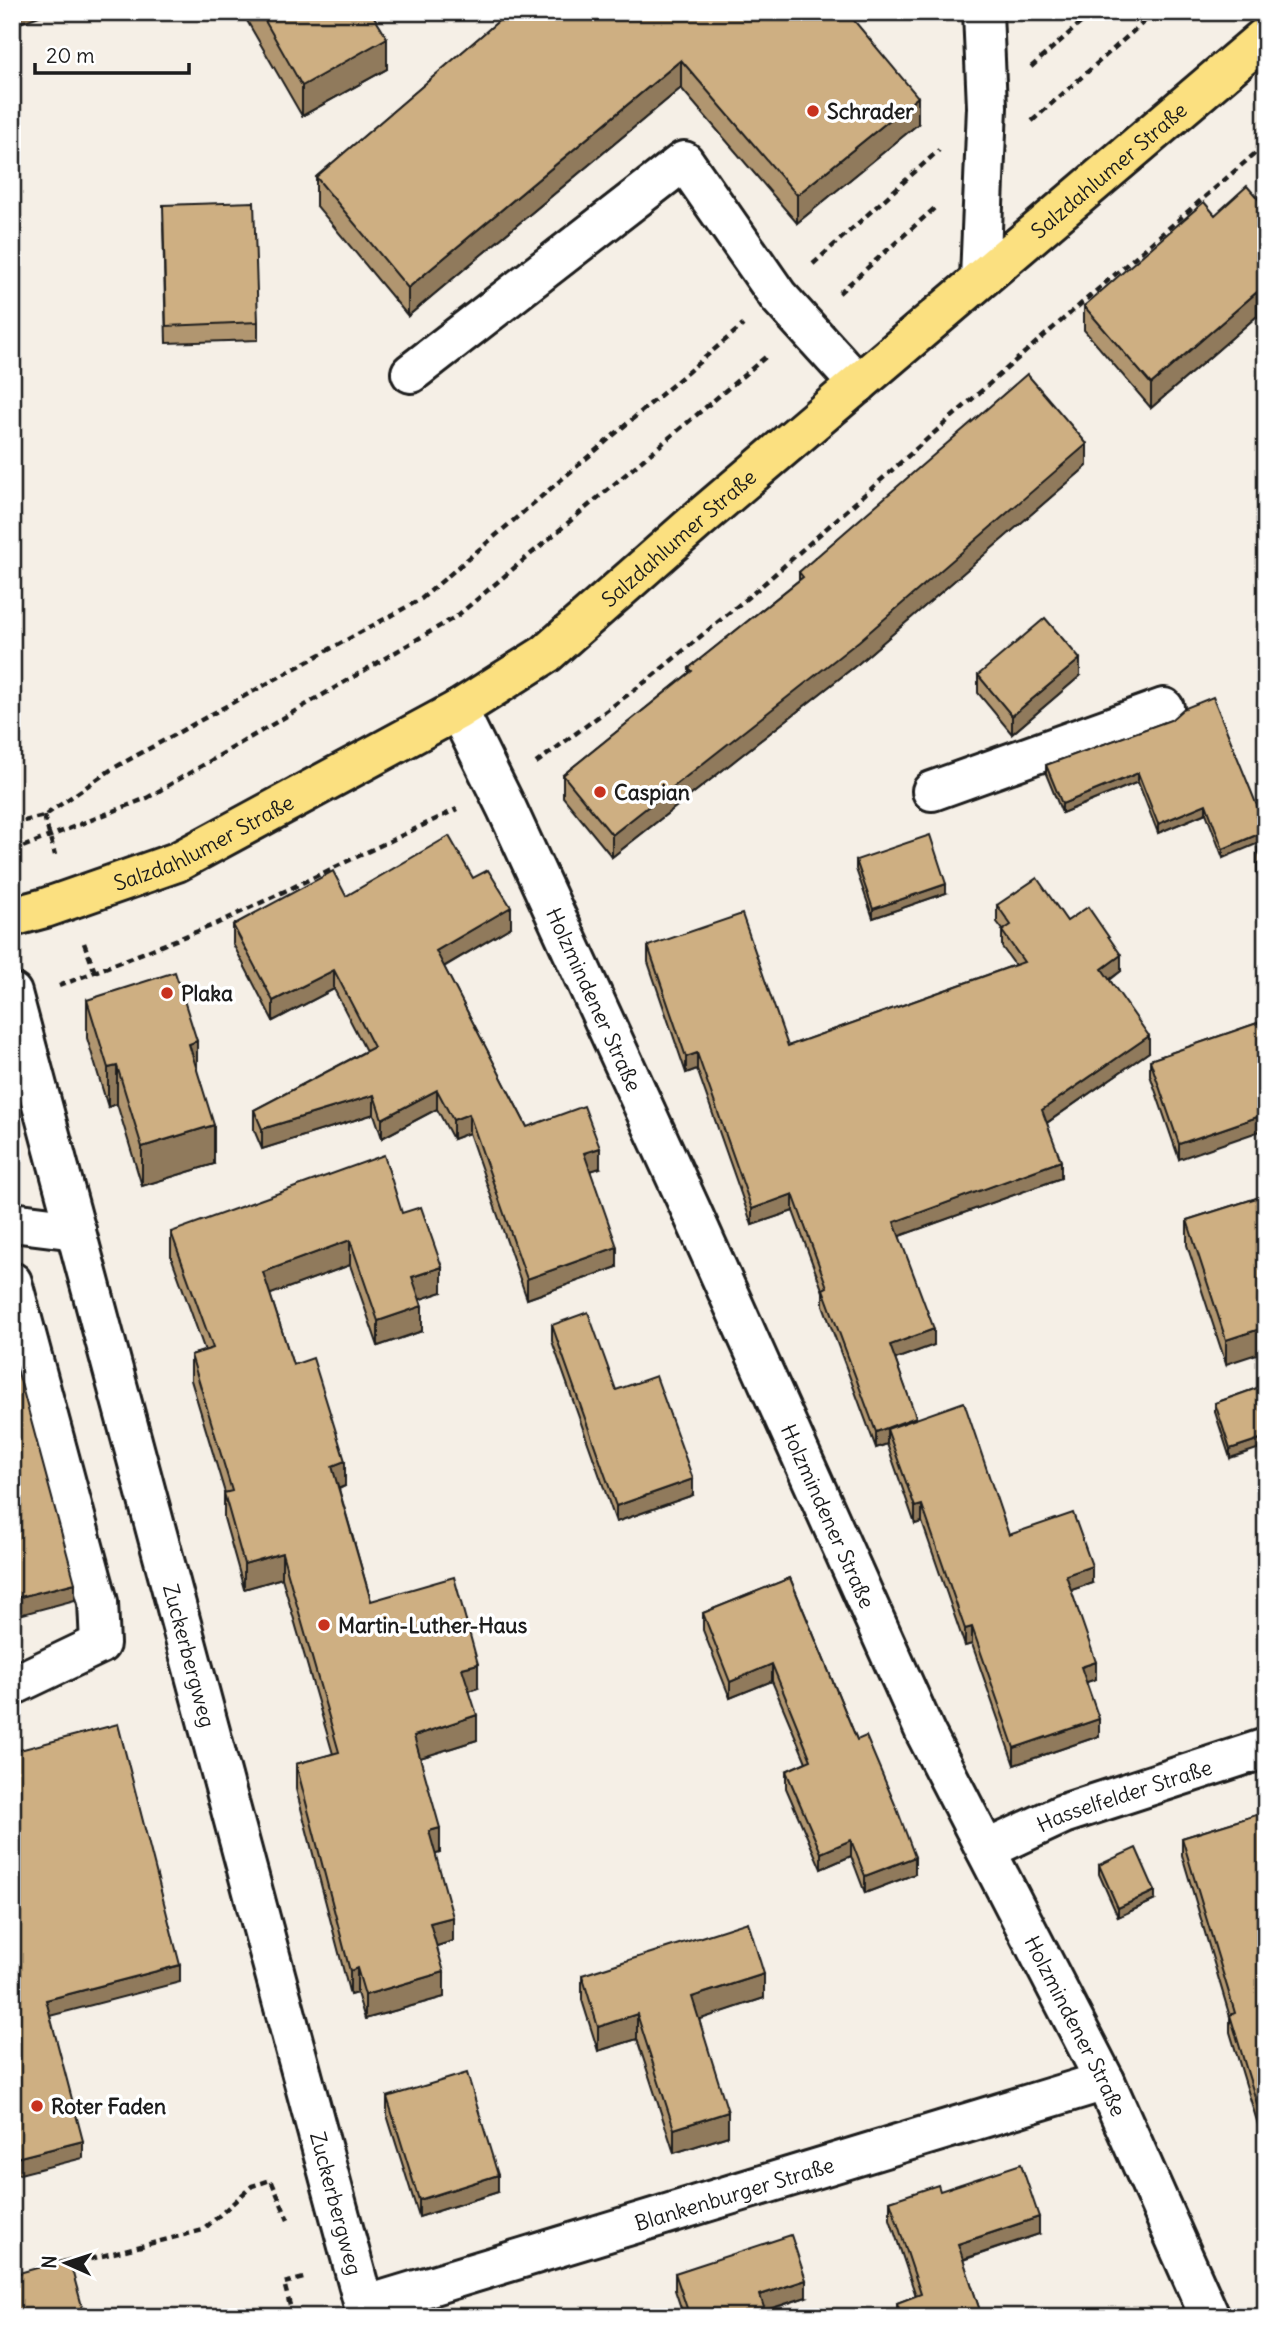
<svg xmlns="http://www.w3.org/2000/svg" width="1278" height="2329" font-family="Delius,sans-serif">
  <rect width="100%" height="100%" fill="#f5efe6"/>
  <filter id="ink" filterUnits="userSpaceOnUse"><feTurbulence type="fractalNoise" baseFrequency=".0143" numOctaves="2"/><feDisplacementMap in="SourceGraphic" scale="14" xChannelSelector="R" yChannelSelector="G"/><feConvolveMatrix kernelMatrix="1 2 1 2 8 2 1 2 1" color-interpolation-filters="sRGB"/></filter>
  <g filter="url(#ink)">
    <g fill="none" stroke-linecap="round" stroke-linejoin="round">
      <g stroke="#1c1c1c" stroke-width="44">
        <g id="minor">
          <polyline points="980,279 987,107 983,12"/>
          <polyline points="411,373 684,161 778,296 858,384"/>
          <path id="s1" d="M 458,710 L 507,809 L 690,1208 L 926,1734 L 1105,2081 L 1210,2317"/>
          <polyline points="932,791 1164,708"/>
          <path id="s2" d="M 12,993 L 367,2317"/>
          <polyline points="12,1222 76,1230"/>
          <polyline points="12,1282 98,1602 100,1644 12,1686"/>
          <path id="s3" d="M 986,1850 L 1063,1814 L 1266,1748"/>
          <path id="s4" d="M 364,2306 L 1105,2081"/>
        </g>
      </g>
      <g stroke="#1c1c1c" stroke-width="44">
        <g id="major">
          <path id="s5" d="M 12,917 L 45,908 L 177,862 L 458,710 L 546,654 L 698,520 L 1266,36"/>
        </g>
      </g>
      <g stroke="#1c1c1c" stroke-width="4.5" stroke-dasharray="7 5" stroke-linecap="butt">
        <polyline points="1031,67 1093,12"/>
        <polyline points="1032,121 1155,12"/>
        <polyline points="813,264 939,150"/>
        <polyline points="839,293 937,206"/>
        <polyline points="536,763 649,679 758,589 1023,354 1266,144"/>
        <polyline points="44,816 55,855"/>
        <polyline points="12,824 44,816 112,769 421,599 743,325"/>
        <polyline points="12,851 147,798 457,616 769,354"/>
        <polyline points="84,943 95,972"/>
        <polyline points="59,986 216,924 457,809"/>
        <polyline points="67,2265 203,2230 252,2186 271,2180 288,2220"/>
        <polyline points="293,2317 284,2283 308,2277"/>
      </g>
      <use href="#minor" stroke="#fff" stroke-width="38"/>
      <use href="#major" stroke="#fbe080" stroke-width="38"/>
    </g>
    <g fill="#b19670" stroke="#1c1c1c" stroke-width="2">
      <polygon points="242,12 371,12 387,69 302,116"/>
      <polygon points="509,12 918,124 797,223 681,88 408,316 316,205 316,177"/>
      <polygon points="1266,208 1266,325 1257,316 1151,408 1084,330 1084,306 1215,215"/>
      <polygon points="163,223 258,322 258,340 166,343"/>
      <polygon points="1087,466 859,663 612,857 563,797 563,775 689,673 689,668 799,580 799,572"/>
      <polygon points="978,675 1080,676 1012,734 978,693"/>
      <polygon points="1171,720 1266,828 1223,858 1206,813 1158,833 1138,782 1062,813 1046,774 1046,765"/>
      <polygon points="1266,845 1266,894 1257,873 1257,848"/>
      <polygon points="856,860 946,893 873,918 856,869"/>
      <polygon points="473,878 511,927 444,967 527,1127 600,1168 590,1171 617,1267 527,1299 469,1133 453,1139 437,1109 382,1138 374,1114 262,1149 254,1130 254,1110 366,1051 334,989 273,1021 233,944 233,925 346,896"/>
      <polygon points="997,905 1067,921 1121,971 1110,980 1149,1052 1047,1123 1061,1178 899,1236 934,1345 895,1359 916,1419 1009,1535 1092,1583 1071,1590 1096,1679 1086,1682 1099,1736 1014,1765 972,1644 965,1646 922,1522 915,1524 887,1444 876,1448 823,1305 823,1292 793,1211 752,1225 697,1069 686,1073 648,962 648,946 788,1046 1015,965 1002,947 1002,931 1003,930 997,922"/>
      <polygon points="87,1000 214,1164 142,1186 117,1104 108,1107 87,1038"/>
      <polygon points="1266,1020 1179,1159 1150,1075 1150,1060"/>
      <polygon points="1266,1195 1226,1364 1187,1245 1187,1220"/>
      <polygon points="402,1213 442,1292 420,1299 422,1331 378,1346 350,1265 270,1294 293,1365 345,1486 339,1489 371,1601 478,1688 469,1691 477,1740 420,1758 440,1853 435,1854 453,1941 437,1946 444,1997 365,2019 357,1993 350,1995 296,1789 296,1764 333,1754 282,1578 244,1589 224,1518 224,1493 225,1493 191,1380 191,1355 205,1351 171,1256 171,1232"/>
      <polygon points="552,1325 616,1390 693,1495 616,1522 552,1341"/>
      <polygon points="1260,1387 1230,1458 1215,1412 1215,1403"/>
      <polygon points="790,1578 857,1740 915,1874 865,1893 851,1856 821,1869 786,1788 786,1771 806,1762 772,1681 730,1698 703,1630 703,1613"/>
      <polygon points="1266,1812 1266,2151 1230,2032 1230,2017 1182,1855 1182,1838"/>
      <polygon points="1099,1865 1155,1900 1118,1917 1099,1874"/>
      <polygon points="582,1975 764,1998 699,2019 728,2136 674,2153 637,2039 598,2051 582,2000"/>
      <polygon points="387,2097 498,2192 419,2217 387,2115"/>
      <polygon points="940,2191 1039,2234 963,2260 982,2317 897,2317 897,2303 916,2296 890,2219 890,2201"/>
      <polygon points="1266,2203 1266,2245 1259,2223 1259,2205"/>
      <polygon points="675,2273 806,2297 765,2311 767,2317 684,2317 675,2290"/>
    </g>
    <g fill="#907a5b" stroke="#1c1c1c" stroke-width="2">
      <polygon points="12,12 50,12 12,26"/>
      <polygon points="387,38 387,69 302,116 302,86"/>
      <polygon points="681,60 681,88 408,316 408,288"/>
      <polygon points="918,97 918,124 797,223 797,195"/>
      <polygon points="1257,292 1257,316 1151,408 1151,384"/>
      <polygon points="1087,444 1087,466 859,663 612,857 612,835"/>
      <polygon points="1080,659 1080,676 1012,734 1012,716"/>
      <polygon points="1138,773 1138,782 1062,813 1062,804"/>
      <polygon points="1206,804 1206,813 1158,833 1158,824"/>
      <polygon points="1266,831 1266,840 1223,858 1223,849"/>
      <polygon points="946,884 946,893 873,918 873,909"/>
      <polygon points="511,907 511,927 436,971 436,951"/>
      <polygon points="1121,955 1121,971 1102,985 1102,969"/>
      <polygon points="334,970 334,989 273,1021 273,1001"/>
      <polygon points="1149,1036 1149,1052 1042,1126 1042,1110"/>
      <polygon points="197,1041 197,1079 189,1044"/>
      <polygon points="697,1053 697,1069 686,1073 686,1057"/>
      <polygon points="117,1066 117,1104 108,1107 108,1068"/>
      <polygon points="437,1090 437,1109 382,1138 382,1119"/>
      <polygon points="374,1095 374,1114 262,1149 262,1129"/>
      <polygon points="469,1114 469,1133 453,1139 453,1120"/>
      <polygon points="1266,1114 1266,1129 1179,1159 1179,1144"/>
      <polygon points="214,1125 214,1164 142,1186 142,1147"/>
      <polygon points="600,1148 600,1168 584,1173 584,1153"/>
      <polygon points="1061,1161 1061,1178 894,1238 894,1222"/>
      <polygon points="793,1194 793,1211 752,1225 752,1209"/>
      <polygon points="350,1240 350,1265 263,1297 263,1272"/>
      <polygon points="617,1247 617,1267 527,1299 527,1279"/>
      <polygon points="442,1267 442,1292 412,1302 412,1277"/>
      <polygon points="422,1306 422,1331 378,1346 378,1321"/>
      <polygon points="1266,1327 1266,1351 1226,1364 1226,1340"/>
      <polygon points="934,1329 934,1345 890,1361 890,1345"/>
      <polygon points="916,1417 916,1434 887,1429 887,1444 876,1448 876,1432"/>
      <polygon points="1266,1437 1266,1446 1230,1458 1230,1449"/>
      <polygon points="345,1461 345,1486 332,1491 332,1466"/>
      <polygon points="693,1479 693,1495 616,1522 616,1506"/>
      <polygon points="922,1505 922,1522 915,1524 915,1507"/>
      <polygon points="282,1553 282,1578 244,1589 244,1564"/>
      <polygon points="1092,1566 1092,1583 1066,1592 1066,1575"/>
      <polygon points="75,1583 75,1600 12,1617 12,1599"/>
      <polygon points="972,1627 972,1644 965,1646 965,1629"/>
      <polygon points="1096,1662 1096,1679 1081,1684 1081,1667"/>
      <polygon points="478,1664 478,1688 462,1693 462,1668"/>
      <polygon points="772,1664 772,1681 730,1698 730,1682"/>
      <polygon points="477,1715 477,1740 414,1760 414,1736"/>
      <polygon points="1099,1719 1099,1736 1014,1765 1014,1748"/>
      <polygon points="440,1828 440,1853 429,1856 429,1831"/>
      <polygon points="851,1840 851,1856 821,1869 821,1853"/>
      <polygon points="915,1857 915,1874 865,1893 865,1876"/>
      <polygon points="1155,1891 1155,1900 1118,1917 1118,1908"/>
      <polygon points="453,1917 453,1941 430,1948 430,1923"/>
      <polygon points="180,1965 180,1982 46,2017 46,2000"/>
      <polygon points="357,1968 357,1993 350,1995 350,1971"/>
      <polygon points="444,1972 444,1997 365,2019 365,1995"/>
      <polygon points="764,1974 764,1998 692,2022 692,1997"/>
      <polygon points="637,2014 637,2039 598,2051 598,2027"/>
      <polygon points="728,2112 728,2136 674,2153 674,2129"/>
      <polygon points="83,2141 83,2158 12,2176 12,2159"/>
      <polygon points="498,2175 498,2192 419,2217 419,2200"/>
      <polygon points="1039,2217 1039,2234 958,2261 958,2244"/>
      <polygon points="806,2280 806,2297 760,2312 760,2295"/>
    </g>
    <g fill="#ceaf82" stroke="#1c1c1c" stroke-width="2">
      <polygon points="260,12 371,12 387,38 302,86"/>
      <polygon points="509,12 847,12 918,97 797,195 681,60 408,288 316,177"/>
      <polygon points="1247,186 1266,208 1266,302 1257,292 1151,384 1084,306 1204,202 1215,215"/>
      <polygon points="254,202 258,322 166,326 163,205"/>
      <polygon points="1027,374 1087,444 859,641 612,835 563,775 692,671 689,668 803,577 799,572"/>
      <polygon points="1045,618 1080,659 1012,716 978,675"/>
      <polygon points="1213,697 1266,828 1266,831 1223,849 1206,804 1158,824 1138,773 1062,804 1046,765 1171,720 1183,709"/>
      <polygon points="930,835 946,884 873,909 856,860"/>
      <polygon points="449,836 473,878 488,870 511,907 436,951 527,1127 584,1106 600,1148 584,1153 617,1247 527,1279 469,1114 453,1120 437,1090 382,1119 374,1095 262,1129 254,1110 374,1047 334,970 273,1001 233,925 333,871 346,896"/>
      <polygon points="1266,845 1266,870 1257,848"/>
      <polygon points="1037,878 1067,921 1088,907 1121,955 1102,969 1149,1036 1042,1110 1061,1161 894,1222 934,1329 890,1345 916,1417 876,1432 823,1289 827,1287 793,1194 752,1209 697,1053 686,1057 648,946 742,914 788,1046 1024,962 1002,931 1011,925 997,905"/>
      <polygon points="175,972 197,1041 189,1044 214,1125 142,1147 117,1066 108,1068 87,1000"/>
      <polygon points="1266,1020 1266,1114 1179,1144 1150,1060"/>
      <polygon points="384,1155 402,1213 421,1207 442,1267 412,1277 422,1306 378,1321 350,1240 263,1272 293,1365 313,1358 345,1461 332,1466 371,1601 454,1577 478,1664 462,1668 477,1715 414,1736 440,1828 429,1831 453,1917 430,1923 444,1972 365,1995 357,1968 350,1971 296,1764 339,1752 282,1553 244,1564 224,1493 232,1491 191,1355 213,1348 171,1232"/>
      <polygon points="1266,1195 1266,1327 1226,1340 1187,1220"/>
      <polygon points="588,1312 616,1390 656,1376 693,1479 616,1506 552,1325"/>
      <polygon points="12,1350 75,1583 12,1599"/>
      <polygon points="1260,1387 1266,1403 1266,1437 1230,1449 1215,1403"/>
      <polygon points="964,1402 1009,1535 1073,1513 1092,1566 1066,1575 1096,1662 1081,1667 1099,1719 1014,1748 972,1627 965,1629 922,1505 915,1507 887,1429"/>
      <polygon points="790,1578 857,1740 866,1736 897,1809 915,1857 865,1876 851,1840 821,1853 786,1771 811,1760 772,1664 730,1682 703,1613"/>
      <polygon points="118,1724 180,1965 46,2000 83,2141 12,2159 12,1752"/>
      <polygon points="1266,1812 1266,2133 1230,2015 1235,2013 1182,1838"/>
      <polygon points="1136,1848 1155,1891 1118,1908 1099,1865"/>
      <polygon points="748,1922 764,1974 692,1997 728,2112 674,2129 637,2014 598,2027 582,1975"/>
      <polygon points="467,2073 498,2175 419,2200 387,2097"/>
      <polygon points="1021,2164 1039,2217 958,2244 982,2317 902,2317 897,2303 921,2294 890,2201 938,2185 940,2191"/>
      <polygon points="1266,2203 1266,2228 1259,2205"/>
      <polygon points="791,2235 806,2280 760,2295 767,2317 690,2317 675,2273"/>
      <polygon points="69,2259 85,2317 12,2317 12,2275"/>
    </g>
  </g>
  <g fill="#c8321e" stroke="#fff" stroke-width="2.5">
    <circle cx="813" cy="111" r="7"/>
    <circle cx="600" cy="792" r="7"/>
    <circle cx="167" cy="993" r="7"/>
    <circle cx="324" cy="1625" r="7"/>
    <circle cx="37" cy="2106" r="7"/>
  </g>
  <g text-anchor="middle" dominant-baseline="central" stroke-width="7" stroke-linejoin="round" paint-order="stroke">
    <g font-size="21" font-weight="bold" fill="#1c1c1c" stroke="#fff" text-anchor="start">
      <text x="827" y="111">Schrader</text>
      <text x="614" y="792">Caspian</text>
      <text x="181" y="993">Plaka</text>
      <text x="338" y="1625">Martin-Luther-Haus</text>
      <text x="51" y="2106">Roter Faden</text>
    </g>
    <g font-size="21" fill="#1c1c1c" stroke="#fff">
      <text stroke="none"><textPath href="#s5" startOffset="1340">Salzdahlumer Straße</textPath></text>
      <text stroke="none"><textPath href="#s5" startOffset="774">Salzdahlumer Straße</textPath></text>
      <text stroke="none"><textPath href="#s5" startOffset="206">Salzdahlumer Straße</textPath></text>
      <text stroke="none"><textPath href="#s1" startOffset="320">Holzmindener Straße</textPath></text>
      <text stroke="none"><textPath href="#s1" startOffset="887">Holzmindener Straße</textPath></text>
      <text stroke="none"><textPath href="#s2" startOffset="686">Zuckerbergweg</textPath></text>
      <text stroke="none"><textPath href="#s3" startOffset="149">Hasselfelder Straße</textPath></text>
      <text stroke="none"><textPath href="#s1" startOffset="1454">Holzmindener Straße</textPath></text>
      <text stroke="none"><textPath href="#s4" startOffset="387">Blankenburger Straße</textPath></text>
      <text stroke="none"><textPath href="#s2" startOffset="1253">Zuckerbergweg</textPath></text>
    </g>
  </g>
  <rect width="1278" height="2329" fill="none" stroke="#fff" stroke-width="42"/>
  <rect x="21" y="21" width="1236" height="2287" fill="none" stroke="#1c1c1c" stroke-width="2.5" filter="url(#ink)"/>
  <g transform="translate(66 2263) rotate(273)" stroke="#ffffff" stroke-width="5" paint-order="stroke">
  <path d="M0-5L12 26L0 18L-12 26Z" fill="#1c1c1c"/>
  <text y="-10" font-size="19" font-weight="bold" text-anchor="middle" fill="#1c1c1c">N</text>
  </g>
  <path d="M35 63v10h154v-10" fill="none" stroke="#1c1c1c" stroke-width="3.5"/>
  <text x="46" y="63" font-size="21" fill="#1c1c1c" stroke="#ffffff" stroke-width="5" paint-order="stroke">20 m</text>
</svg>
